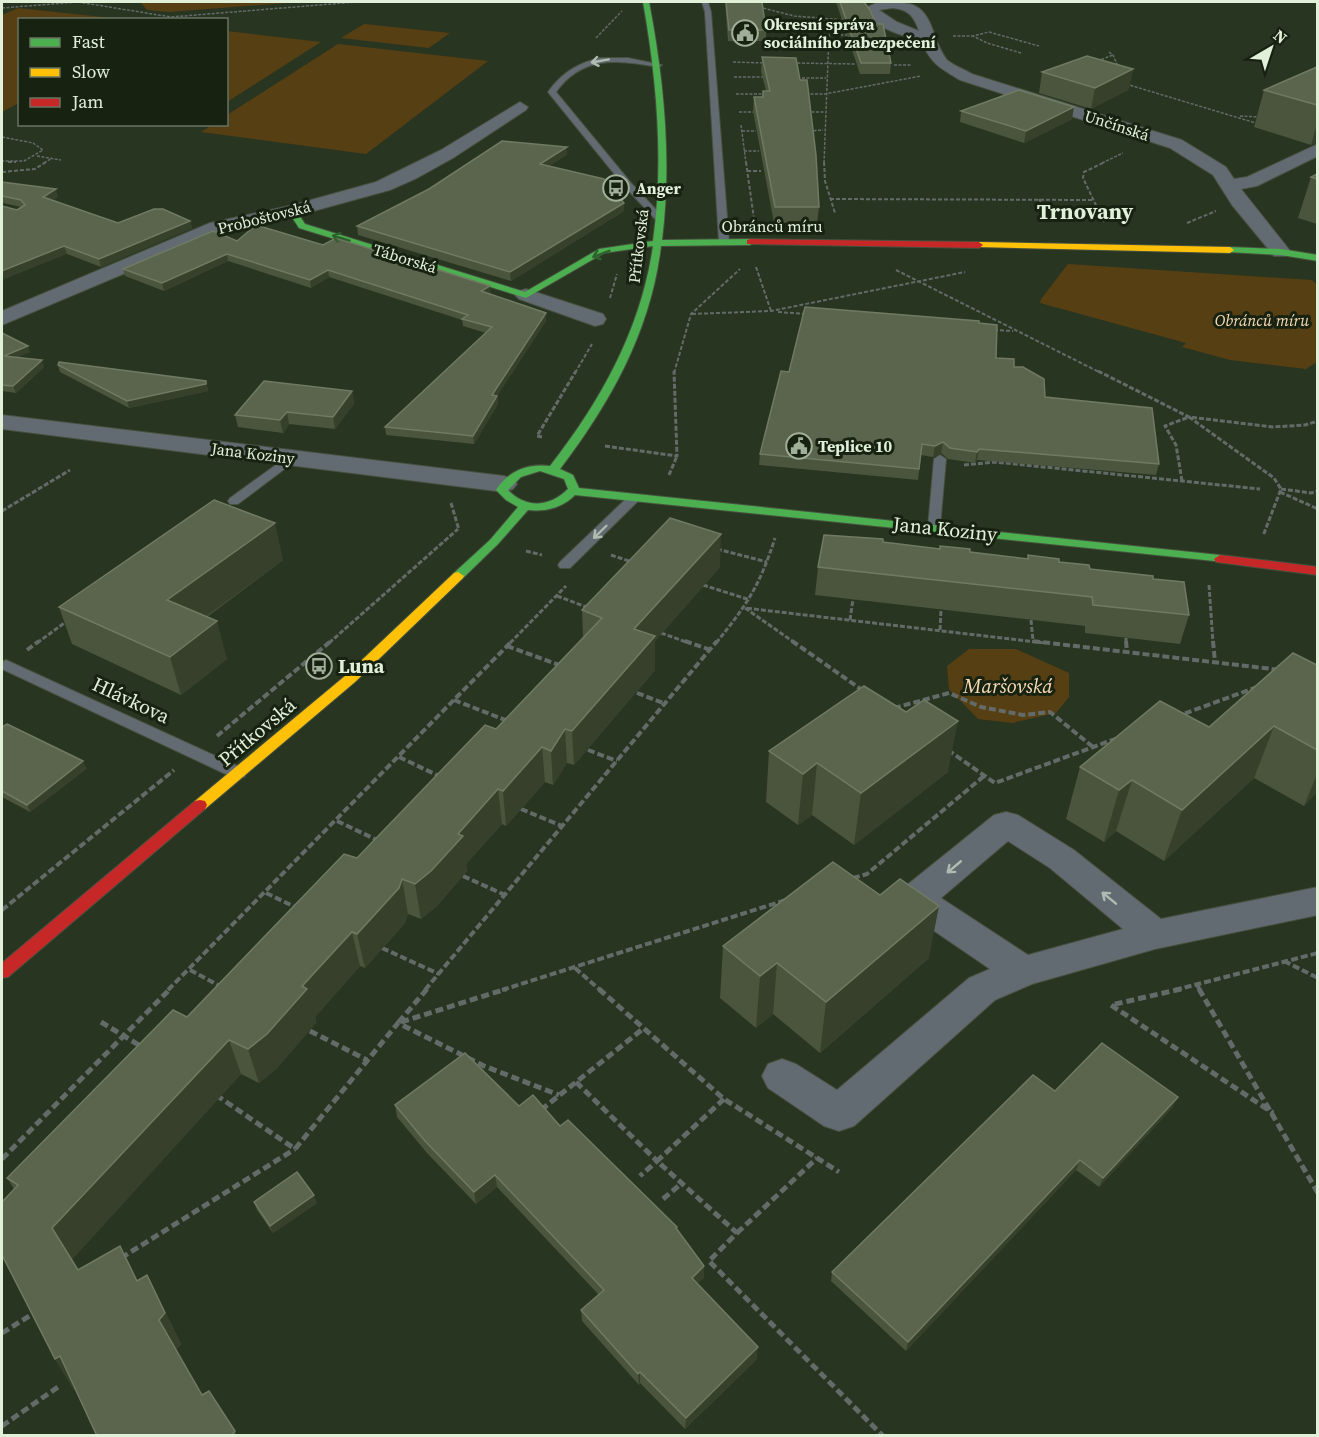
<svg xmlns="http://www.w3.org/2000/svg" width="1319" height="1437" font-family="'Source Serif 4',serif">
  <rect width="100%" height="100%" fill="#283520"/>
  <g fill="#573f14">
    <polygon points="146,2 300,2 169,12 147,10 141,3"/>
    <polygon points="18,8 121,19 20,20 19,103 2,112 2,15"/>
    <polygon points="364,24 450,33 429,48 341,38"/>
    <polygon points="227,31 321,42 227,102"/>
    <polygon points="338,44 488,61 366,154 201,132 212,125 226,124 227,115"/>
    <polygon points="1068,264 1312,280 1317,285 1317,362 1306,369 1230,360 1182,347 1186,343 1040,303 1041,299"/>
    <polygon points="969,649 1016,649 1069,673 1069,697 1056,713 1012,723 978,719 949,689 947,666"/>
  </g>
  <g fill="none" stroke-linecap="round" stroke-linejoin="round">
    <g stroke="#46513f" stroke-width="2">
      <g id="lane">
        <polygon points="702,2 708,2 711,12 729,242 724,245 719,242 705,12"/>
        <path d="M 599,58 L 628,58 L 662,65 L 658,67 C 617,60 583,55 556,92 L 631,183 L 663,217 L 663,221 L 657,221 L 625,187 L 548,92 C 562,73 576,64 599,58 Z"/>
        <polygon points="291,454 295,455 295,461 238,504 230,504 228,501 230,498"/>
        <polygon points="940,455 946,459 940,527 934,531 928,527 934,459"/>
        <polygon points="634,494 640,498 638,501 570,568 560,568 558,565 560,562 630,495"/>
        <polygon points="6,660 244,769 246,773 244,777 232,777 2,669 2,662"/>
      </g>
    </g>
    <g stroke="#46513f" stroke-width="2">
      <g id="street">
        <path d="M 878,2 C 915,2 924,2 936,39 C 939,46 942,54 947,60 C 954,66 964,69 972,74 L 1182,140 L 1226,167 L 1234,179 L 1247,177 L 1318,144 L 1318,156 L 1257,186 L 1241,189 L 1291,252 L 1288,256 L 1274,256 L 1232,205 L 1213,175 L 1170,148 L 960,80 C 942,69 929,63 922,41 C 904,36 872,28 864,9 ZM 892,8 C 908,9 914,16 919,31 L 897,22 L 879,10 Z"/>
        <polygon points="520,102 528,107 526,110 453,158 417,178 390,190 299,215 223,232 2,325 2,311 210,223 289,206 376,182 441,150"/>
        <polygon points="526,289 603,314 606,319 603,324 595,326 519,299 515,295 519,291"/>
        <polygon points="2,415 504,476 513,479 517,484 513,489 504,492 2,429"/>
        <path d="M 1006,812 L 1018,815 L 1074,850 L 1161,919 L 1318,887 L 1318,915 L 1155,949 L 1032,984 L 995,1000 L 854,1126 L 839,1131 L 824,1126 L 768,1088 L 762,1076 L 768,1064 L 782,1059 L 796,1064 L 837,1090 L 969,978 L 990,969 L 902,909 L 897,899 L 902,889 L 994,815 ZM 1008,841 L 1050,868 L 1123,929 L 1028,955 L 941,898 Z"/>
      </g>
    </g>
    <g stroke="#46513f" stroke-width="2">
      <g id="fast">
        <path d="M 643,2 L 649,2 C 664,80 672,161 662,240 L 750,239 L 754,242 L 750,245 L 661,246 C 651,330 611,402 560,469 L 573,475 L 579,488 L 1220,555 L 1226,559 L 1224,562 L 575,495 C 562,508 545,512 528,510 L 498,544 L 462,579 L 454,579 L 452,576 L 454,573 L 490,540 L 518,507 L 506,500 L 496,490 C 508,471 528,463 550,466 C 601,401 641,329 653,246 L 604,253 L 526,298 L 299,228 L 288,211 L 295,209 L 305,224 L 525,292 L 599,249 L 653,241 C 664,162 657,80 643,2 ZM 540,471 L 564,479 L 568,489 C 550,507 526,509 508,490 L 521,477 Z"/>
        <polygon points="1230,247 1281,249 1318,255 1318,261 1281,255 1227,252 1227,248"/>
      </g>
    </g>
    <g stroke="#46513f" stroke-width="2">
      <g id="slow">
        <polygon points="979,242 1230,247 1234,250 1230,253 976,247 975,245"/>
        <polygon points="458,572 464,576 462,579 355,682 205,809 195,809 193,805 195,801 345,676 454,573"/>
      </g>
    </g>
    <g stroke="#46513f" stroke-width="2">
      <g id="jam">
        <polygon points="750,239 979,242 983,245 979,248 747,244 747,240"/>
        <polygon points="1220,555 1318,567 1318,575 1216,562 1214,559"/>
        <polygon points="200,800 205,801 207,805 205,809 8,977 2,978 2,963 195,801"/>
      </g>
    </g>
    <g stroke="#636b69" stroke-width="1.5" stroke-dasharray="3 1.5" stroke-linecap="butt">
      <polyline points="78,2 171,17 356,2"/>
      <polyline points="759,7 794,16 846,20"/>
      <polyline points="2,8 78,2"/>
      <polyline points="953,36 973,36"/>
      <polyline points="596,38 622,11"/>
      <polyline points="828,49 851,49"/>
      <polyline points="1109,52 1113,55 1119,69"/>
      <polyline points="1021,53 987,43 973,36 989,32 1039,46"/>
      <polyline points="1097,61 1113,55"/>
      <polyline points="733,62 765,63"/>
      <polyline points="793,63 856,64"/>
      <polyline points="894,65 912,65"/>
      <polyline points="734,77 764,77"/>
      <polyline points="802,78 826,78"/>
      <polyline points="1126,84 1259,124"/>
      <polyline points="736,94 765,94"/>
      <polyline points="806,94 825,94 921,76"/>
      <polyline points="739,112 754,112"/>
      <polyline points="807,112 824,112"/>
      <polyline points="1240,116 1260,117"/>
      <polyline points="741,125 746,163"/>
      <polyline points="742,131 756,131"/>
      <polyline points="809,131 823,130"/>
      <polyline points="2,137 33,143 43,150 24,161 2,161"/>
      <polyline points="744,151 759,151"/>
      <polyline points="37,156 61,160"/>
      <polyline points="44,163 52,158"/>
      <polyline points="824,163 829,35 847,35"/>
      <polyline points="1102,163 1123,153"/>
    </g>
    <g stroke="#636b69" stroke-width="2" stroke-dasharray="4 2" stroke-linecap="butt">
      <polyline points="8,162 16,162"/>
      <polyline points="746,162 754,219"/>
      <polyline points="824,162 825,181 835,213"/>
      <polyline points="747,171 761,171"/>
      <polyline points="2,172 35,169 46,162"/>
      <polyline points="830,199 1093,200"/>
      <polyline points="1039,199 1042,205"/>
      <polyline points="1104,222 1083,178 1084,172 1105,162"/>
      <polyline points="1187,223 1216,211"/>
      <polyline points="756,267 771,311"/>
      <polyline points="896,270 1101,373"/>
      <polyline points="610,298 617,274"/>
      <polyline points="778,312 807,314"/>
      <polyline points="692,314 771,311 965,272"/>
      <polyline points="994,330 1013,331"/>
      <polyline points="575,373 592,344"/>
      <polyline points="674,373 691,314 740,269"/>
    </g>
    <g stroke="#636b69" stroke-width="3" stroke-dasharray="5 2" stroke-linecap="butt">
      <polyline points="1098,371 1189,417 1273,427 1305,425 1318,421"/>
      <polyline points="542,437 537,436 576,371"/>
      <polyline points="605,446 677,456 674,371"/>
      <polyline points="964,465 995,462 1260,489"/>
      <polyline points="669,475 677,456"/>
      <polyline points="1182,481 1176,445 1165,426 1189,417 1274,478 1281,489 1263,536"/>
      <polyline points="1281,489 1311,493 1318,491"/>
      <polyline points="1280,492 1318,509"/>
      <polyline points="451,503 459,530"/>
      <polyline points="2,511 70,470"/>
      <polyline points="717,549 767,562"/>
      <polyline points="526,551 542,555"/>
      <polyline points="611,555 632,562"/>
      <polyline points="703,585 750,600"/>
      <polyline points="1209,585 1213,643"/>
      <polyline points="557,596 589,608"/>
      <polyline points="850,620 853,599"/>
      <polyline points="1031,620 1033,641"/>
      <polyline points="940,630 941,610"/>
      <polyline points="661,633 689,643"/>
      <polyline points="1126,638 1126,643"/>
      <polyline points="37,643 67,621"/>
      <polyline points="329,643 458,529"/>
      <polyline points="510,643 566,586"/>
      <path d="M 716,643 C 747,605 760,585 775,538"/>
      <polyline points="795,643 745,608 1045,643"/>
    </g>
    <g stroke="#636b69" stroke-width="4" stroke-dasharray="7 3" stroke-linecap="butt">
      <polyline points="685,641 711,650"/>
      <polyline points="792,641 995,783 1298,672 1032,641"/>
      <polyline points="1126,641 1127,652"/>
      <polyline points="1213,641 1215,662"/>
      <polyline points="507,646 562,666"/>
      <polyline points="27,650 39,641"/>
      <polyline points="637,693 666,704"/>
      <polyline points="454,700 508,721"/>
      <polyline points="894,708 949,693 981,707 1023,715 1050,712 1093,747"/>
      <polyline points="217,736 331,641"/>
      <polyline points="588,750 617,761"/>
      <polyline points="399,757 441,777"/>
      <polyline points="521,809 562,826"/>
      <polyline points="337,821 379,841"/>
      <polyline points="463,876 505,895"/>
      <polyline points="853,878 867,874 984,776"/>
      <polyline points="266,893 297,908"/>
      <polyline points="2,910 174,770"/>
      <polyline points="382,948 439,974"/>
      <polyline points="1284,961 1318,978"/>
      <polyline points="575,968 600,990"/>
      <polyline points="190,970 220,986"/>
      <polyline points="1197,985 1200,990"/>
      <polyline points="168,990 512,641"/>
      <polyline points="425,990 717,641"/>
      <polyline points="502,990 786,900"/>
      <polyline points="1175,990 1318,953"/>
    </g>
    <g stroke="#636b69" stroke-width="5" stroke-dasharray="8 4" stroke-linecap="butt">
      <polyline points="427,989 398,1023 506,989"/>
      <polyline points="599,989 724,1099 839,1172"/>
      <polyline points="1181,989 1111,1005 1273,1113"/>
      <polyline points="1199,989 1318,1193"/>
      <polyline points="101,1022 142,1047"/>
      <polyline points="310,1031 367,1060"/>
      <polyline points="576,1082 657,1161 640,1176"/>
      <polyline points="216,1095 295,1149 398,1023 484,1066 559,1095"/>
      <polyline points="724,1099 657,1161 737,1233 709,1261 883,1436"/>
      <polyline points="541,1110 644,1028"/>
      <polyline points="2,1159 170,989"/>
      <polyline points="663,1199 682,1183"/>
      <polyline points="737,1233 817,1158"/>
      <polyline points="121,1258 295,1149"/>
      <polyline points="2,1333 34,1313"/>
      <polyline points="2,1426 58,1387"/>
    </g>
    <use href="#lane" fill="#636b72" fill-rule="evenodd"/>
    <use href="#street" fill="#636b72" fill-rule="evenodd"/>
    <use href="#fast" fill="#4caf50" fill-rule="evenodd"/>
    <use href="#slow" fill="#ffc107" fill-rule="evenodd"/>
    <use href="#jam" fill="#c62828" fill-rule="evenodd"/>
  </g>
  <g fill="#4b543c">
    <polygon points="725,2 762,2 766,30 766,41 728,41"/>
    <polygon points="836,2 864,2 876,24 891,63 890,74 860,74"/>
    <polygon points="762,57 819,207 817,223 774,223 753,111 754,97 762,97 763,91 766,91 761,71"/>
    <polygon points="1317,67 1317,142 1311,145 1254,127 1264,90"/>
    <polygon points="1133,69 1128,90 1091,109 1039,93 1042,72"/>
    <polygon points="961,111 1072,119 1024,143 960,122"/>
    <polygon points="567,155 549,166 624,203 624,211 511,281 358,235 357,226"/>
    <polygon points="1317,174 1317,224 1298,218 1311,177"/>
    <polygon points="2,182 58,197 52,200 118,223 190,221 192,228 101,267 67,254 17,210 21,207 3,203 2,204"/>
    <polygon points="237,241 491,293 489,294 546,313 546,321 497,396 498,404 474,444 386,435 385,427 486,333 463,326 462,320 329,277 311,288 228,261 164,291 125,276 123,269"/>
    <polygon points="979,323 996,358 1014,367 1045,397 1159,464 1156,475 977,460 975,463 948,459 941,453 933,457 921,455 918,480 759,465 760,454 789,372"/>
    <polygon points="2,333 30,352 18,357 44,367 16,393 2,391"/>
    <polygon points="58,365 206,381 208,391 129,408 60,372"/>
    <polygon points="352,391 354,404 335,429 289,424 283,433 238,427 235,415"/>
    <polygon points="883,542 1028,559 1028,555 1090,569 1153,579 1189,615 1180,644 1085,633 1085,626 815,595 818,567"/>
    <polygon points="283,560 207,617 227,659 181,695 72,644 59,607"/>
    <polygon points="720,567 655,641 655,670 574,765 567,763 553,785 545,782 506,826 502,824 466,864 467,871 437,906 421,919 408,914 405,923 365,968 360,966 315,1017 316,1023 277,1068 259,1083 241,1074 71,1260 78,1270 138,1280 147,1275 181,1344 176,1350 202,1395 235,1431 237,1436 97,1436 75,1389 74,1390 55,1359 14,1189 7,1178 187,1017 496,729 583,638 582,610"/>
    <polygon points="1317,665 1317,792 1304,806 1254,778 1164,861 1116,831 1104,842 1066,819 1080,767 1209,727"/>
    <polygon points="2,727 83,761 86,769 30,812 2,797"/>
    <polygon points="769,751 948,772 854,845 812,815 798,825 766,802"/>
    <polygon points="723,946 929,958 820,1053 773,1014 756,1028 720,998"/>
    <polygon points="1055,1091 1173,1107 1099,1187 1076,1170 906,1351 831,1281 832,1272"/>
    <polygon points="395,1105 519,1106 560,1126 677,1227 677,1231 704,1278 697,1284 757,1359 685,1429 640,1383 639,1385 582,1321 581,1310 599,1295 497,1187 476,1204 427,1153 397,1117"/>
    <polygon points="254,1202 317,1203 273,1233 257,1210"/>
  </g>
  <g fill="#36402a">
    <polygon points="1133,69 1128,90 1091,109 1095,88"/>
    <polygon points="1074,107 1072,119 1024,143 1026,131"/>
    <polygon points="1317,124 1317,142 1311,145"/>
    <polygon points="567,147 567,155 540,172 540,164"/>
    <polygon points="56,189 58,197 46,205 43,197"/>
    <polygon points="624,203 624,211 511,281 510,272"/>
    <polygon points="190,221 192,228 101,267 99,259"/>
    <polygon points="64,246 67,254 2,280 2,271"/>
    <polygon points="227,254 228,261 164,291 162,283"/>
    <polygon points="328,270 329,277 311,288 310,280"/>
    <polygon points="490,286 491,293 482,299 481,291"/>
    <polygon points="546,313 546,321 497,396 498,404 474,444 473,436 492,395"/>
    <polygon points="28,346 30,352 6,363 4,356"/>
    <polygon points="42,360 44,367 16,393 13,386"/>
    <polygon points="206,381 208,391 129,408 127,401"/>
    <polygon points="352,391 354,404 335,429 333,417"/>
    <polygon points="287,412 289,424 283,433 280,420"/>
    <polygon points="943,442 941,453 933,457 935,446"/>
    <polygon points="979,449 977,460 975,463 977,452"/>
    <polygon points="275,523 283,560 178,637 167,600"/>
    <polygon points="721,534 720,567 655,641 655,670 574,765 572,731 634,629"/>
    <polygon points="217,621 227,659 181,695 170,657"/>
    <polygon points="958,721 948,772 854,845 861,793"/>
    <polygon points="1274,726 1254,778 1164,861 1182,810"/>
    <polygon points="565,729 567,763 553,785 551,751"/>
    <polygon points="542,747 545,782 506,826 503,791"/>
    <polygon points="83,761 86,769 30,812 27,805"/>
    <polygon points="817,763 812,815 798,825 803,774"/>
    <polygon points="1317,774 1317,792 1304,806"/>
    <polygon points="1132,780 1116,831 1104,842 1119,790"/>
    <polygon points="498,789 502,824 466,864 467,871 437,906 421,919 415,884 458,834"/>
    <polygon points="402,879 408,914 405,923 365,968 357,934"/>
    <polygon points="939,906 929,958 820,1053 826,1002"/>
    <polygon points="352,932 360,966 315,1017 316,1023 277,1068 259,1083 248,1049"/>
    <polygon points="777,963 773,1014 756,1028 760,976"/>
    <polygon points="229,1040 241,1074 71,1261 52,1228"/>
    <polygon points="1178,1097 1173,1107 1099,1187 1103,1178"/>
    <polygon points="1080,1160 1076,1170 906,1351 908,1342"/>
    <polygon points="495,1175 497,1187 476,1204 474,1192"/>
    <polygon points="314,1195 317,1203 273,1233 270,1226"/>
    <polygon points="704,1266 704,1278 691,1290 692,1278"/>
    <polygon points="147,1275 181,1344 175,1351 159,1320"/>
    <polygon points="758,1347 757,1359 685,1429 686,1418"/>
    <polygon points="60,1356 80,1386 74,1390 55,1359"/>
    <polygon points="640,1372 640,1383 639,1385 638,1374"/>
  </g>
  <g fill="#5b654d" stroke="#707a63" stroke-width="1.5">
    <polygon points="726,2 762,2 766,30 729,30"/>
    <polygon points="840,2 864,2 870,10 876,24 883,24 891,63 861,63"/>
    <polygon points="1087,56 1133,69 1095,88 1042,72"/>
    <polygon points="762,57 796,58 800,80 807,80 816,155 819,207 775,207 754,97 763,97 763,91 770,91"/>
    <polygon points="1317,67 1317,105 1264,90"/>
    <polygon points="1019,90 1074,107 1026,131 961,111"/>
    <polygon points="502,141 567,147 540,164 604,179 624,203 510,272 357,226 429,189"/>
    <polygon points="1317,174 1317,179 1311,177"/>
    <polygon points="2,182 56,189 43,197 118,223 154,209 163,209 190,221 99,259 64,246 2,271 2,206 17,210 25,205 21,200 2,196"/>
    <polygon points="256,225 323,245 336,238 490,286 481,291 546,313 492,395 497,396 473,436 385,427 492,327 462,319 468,315 328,270 310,280 227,254 162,283 123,269 213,231 237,241"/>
    <polygon points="805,307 979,321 979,323 997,325 996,358 1014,359 1014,367 1023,367 1044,379 1045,397 1152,408 1159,464 979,449 977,452 950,448 943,442 935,446 922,444 919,469 760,454 781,371 789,372"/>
    <polygon points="2,333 28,346 4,356 42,360 13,386 2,385"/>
    <polygon points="59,362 206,381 206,384 127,401 58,365"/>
    <polygon points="264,381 352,391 333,417 287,412 280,420 235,415"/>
    <polygon points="214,500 275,523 167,600 217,621 170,657 59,607"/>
    <polygon points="670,518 721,534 634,629 655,636 572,731 565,729 551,751 542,747 503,791 498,789 458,834 463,836 431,871 415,884 402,879 399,888 357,934 352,932 302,986 307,989 267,1034 248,1049 229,1040 52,1228 78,1270 120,1246 137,1281 147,1275 165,1313 159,1320 202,1395 209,1391 235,1431 231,1436 97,1436 60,1356 55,1359 2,1255 2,1202 18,1185 7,1178 173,1010 187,1017 344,854 357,858 485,725 496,729 602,618 582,610"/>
    <polygon points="824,535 883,539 883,542 940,549 940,546 970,549 970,552 1028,559 1028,555 1059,559 1059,562 1089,565 1090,569 1153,576 1153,579 1184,582 1189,615 1093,605 1092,597 818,567"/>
    <polygon points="1293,653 1317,665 1317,750 1274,726 1182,810 1132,780 1119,790 1080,767 1160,701 1209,727"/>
    <polygon points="864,686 906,712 924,700 958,721 861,793 817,763 803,774 769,751"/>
    <polygon points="7,724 83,761 27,805 2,791 2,727"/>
    <polygon points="833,862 880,895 900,879 939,906 826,1002 777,963 760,976 723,946"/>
    <polygon points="1102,1043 1178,1097 1103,1178 1080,1160 908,1342 832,1272 1033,1075 1055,1091"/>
    <polygon points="465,1053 519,1106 533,1095 560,1126 568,1120 677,1227 676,1228 704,1266 692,1278 758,1347 686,1418 640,1372 638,1374 581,1310 604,1290 495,1175 474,1192 425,1141 395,1105"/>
    <polygon points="297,1172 314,1195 270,1226 254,1202"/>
  </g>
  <defs><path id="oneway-shaft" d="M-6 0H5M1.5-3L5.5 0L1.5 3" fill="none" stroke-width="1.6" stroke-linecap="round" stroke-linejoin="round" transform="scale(1.5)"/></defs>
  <g stroke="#aebbb0">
    <use href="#oneway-shaft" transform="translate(600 61) rotate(170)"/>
    <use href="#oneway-shaft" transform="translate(600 532) rotate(136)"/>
    <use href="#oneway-shaft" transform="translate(954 867) rotate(140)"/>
    <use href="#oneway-shaft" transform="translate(1109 898) rotate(-141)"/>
  </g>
  <g stroke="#2f612d">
    <use href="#oneway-shaft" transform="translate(341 238) rotate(-163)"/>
    <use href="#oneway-shaft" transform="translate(601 254) rotate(159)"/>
  </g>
  <defs>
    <g id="civic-ring" transform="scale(1.35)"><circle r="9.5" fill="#172211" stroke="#a0af98" stroke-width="1.5"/><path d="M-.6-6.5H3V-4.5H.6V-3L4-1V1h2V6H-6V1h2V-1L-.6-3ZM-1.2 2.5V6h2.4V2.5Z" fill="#a0af98"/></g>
    <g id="bus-ring" transform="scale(1.35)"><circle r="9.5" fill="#172211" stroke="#a0af98" stroke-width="1.5"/><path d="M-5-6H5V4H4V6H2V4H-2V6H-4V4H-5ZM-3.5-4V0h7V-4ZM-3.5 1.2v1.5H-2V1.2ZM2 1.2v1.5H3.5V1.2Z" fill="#a0af98"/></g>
  </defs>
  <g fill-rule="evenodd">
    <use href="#civic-ring" x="745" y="33"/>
    <use href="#bus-ring" x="616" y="188"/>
    <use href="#civic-ring" x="799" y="446"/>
    <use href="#bus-ring" x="319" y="666"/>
  </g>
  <g text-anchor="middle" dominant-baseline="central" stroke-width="6" stroke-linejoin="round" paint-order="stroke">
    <g font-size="16" font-weight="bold" fill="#e0f0d9" stroke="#172211" text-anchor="start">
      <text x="764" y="24">Okresní správa<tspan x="764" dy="18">sociálního zabezpečení</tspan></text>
      <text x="636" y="188">Anger</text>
      <text x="818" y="446">Teplice 10</text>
    </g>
    <g font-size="16" fill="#e0f0d9" stroke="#172211">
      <text transform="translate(1117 125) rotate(18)">Unčínská</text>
      <text transform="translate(264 217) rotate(-14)">Proboštovská</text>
      <text x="772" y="226">Obránců míru</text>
      <text transform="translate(638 246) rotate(-83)">Přítkovská</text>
      <text transform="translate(405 258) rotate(17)">Táborská</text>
      <text transform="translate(253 453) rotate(7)">Jana Koziny</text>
    </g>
    <g font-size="16" font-style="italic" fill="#f8dbb4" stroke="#172211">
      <text x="1262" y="320">Obránců míru</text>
    </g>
    <g font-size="20" fill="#e0f0d9" stroke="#172211">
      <text transform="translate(945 529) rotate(6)">Jana Koziny</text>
      <text transform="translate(131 700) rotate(25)">Hlávkova</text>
      <text transform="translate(257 732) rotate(-40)">Přítkovská</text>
    </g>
    <g font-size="20" font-weight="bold" fill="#e0f0d9" stroke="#172211" text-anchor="start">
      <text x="338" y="666">Luna</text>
    </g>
    <g font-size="20" font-style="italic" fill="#f8dbb4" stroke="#172211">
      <text x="1008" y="686">Maršovská</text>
    </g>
    <g font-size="22" font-weight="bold" fill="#e0f0d9" stroke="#172211">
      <text x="1085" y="211">Trnovany</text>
    </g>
  </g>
  <rect width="1319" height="1437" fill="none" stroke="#e0f0d9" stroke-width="6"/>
  <rect x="18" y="18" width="210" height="108" fill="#172211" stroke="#677461" stroke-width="1.5"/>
  <rect x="30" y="38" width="30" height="9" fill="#4caf50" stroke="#677461" stroke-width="1.5"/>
  <text x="72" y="48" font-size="18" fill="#e0f0d9">Fast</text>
  <rect x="30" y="68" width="30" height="9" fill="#ffc107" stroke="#677461" stroke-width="1.5"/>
  <text x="72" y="78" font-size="18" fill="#e0f0d9">Slow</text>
  <rect x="30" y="98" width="30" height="9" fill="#c62828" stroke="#677461" stroke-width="1.5"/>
  <text x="72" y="108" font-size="18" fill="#e0f0d9">Jam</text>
  <g transform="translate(1271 48) rotate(39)" stroke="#172211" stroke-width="4.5" paint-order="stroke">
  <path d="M0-4.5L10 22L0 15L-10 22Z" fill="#e0f0d9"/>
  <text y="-9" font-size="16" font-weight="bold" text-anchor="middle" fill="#e0f0d9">N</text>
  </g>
</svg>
